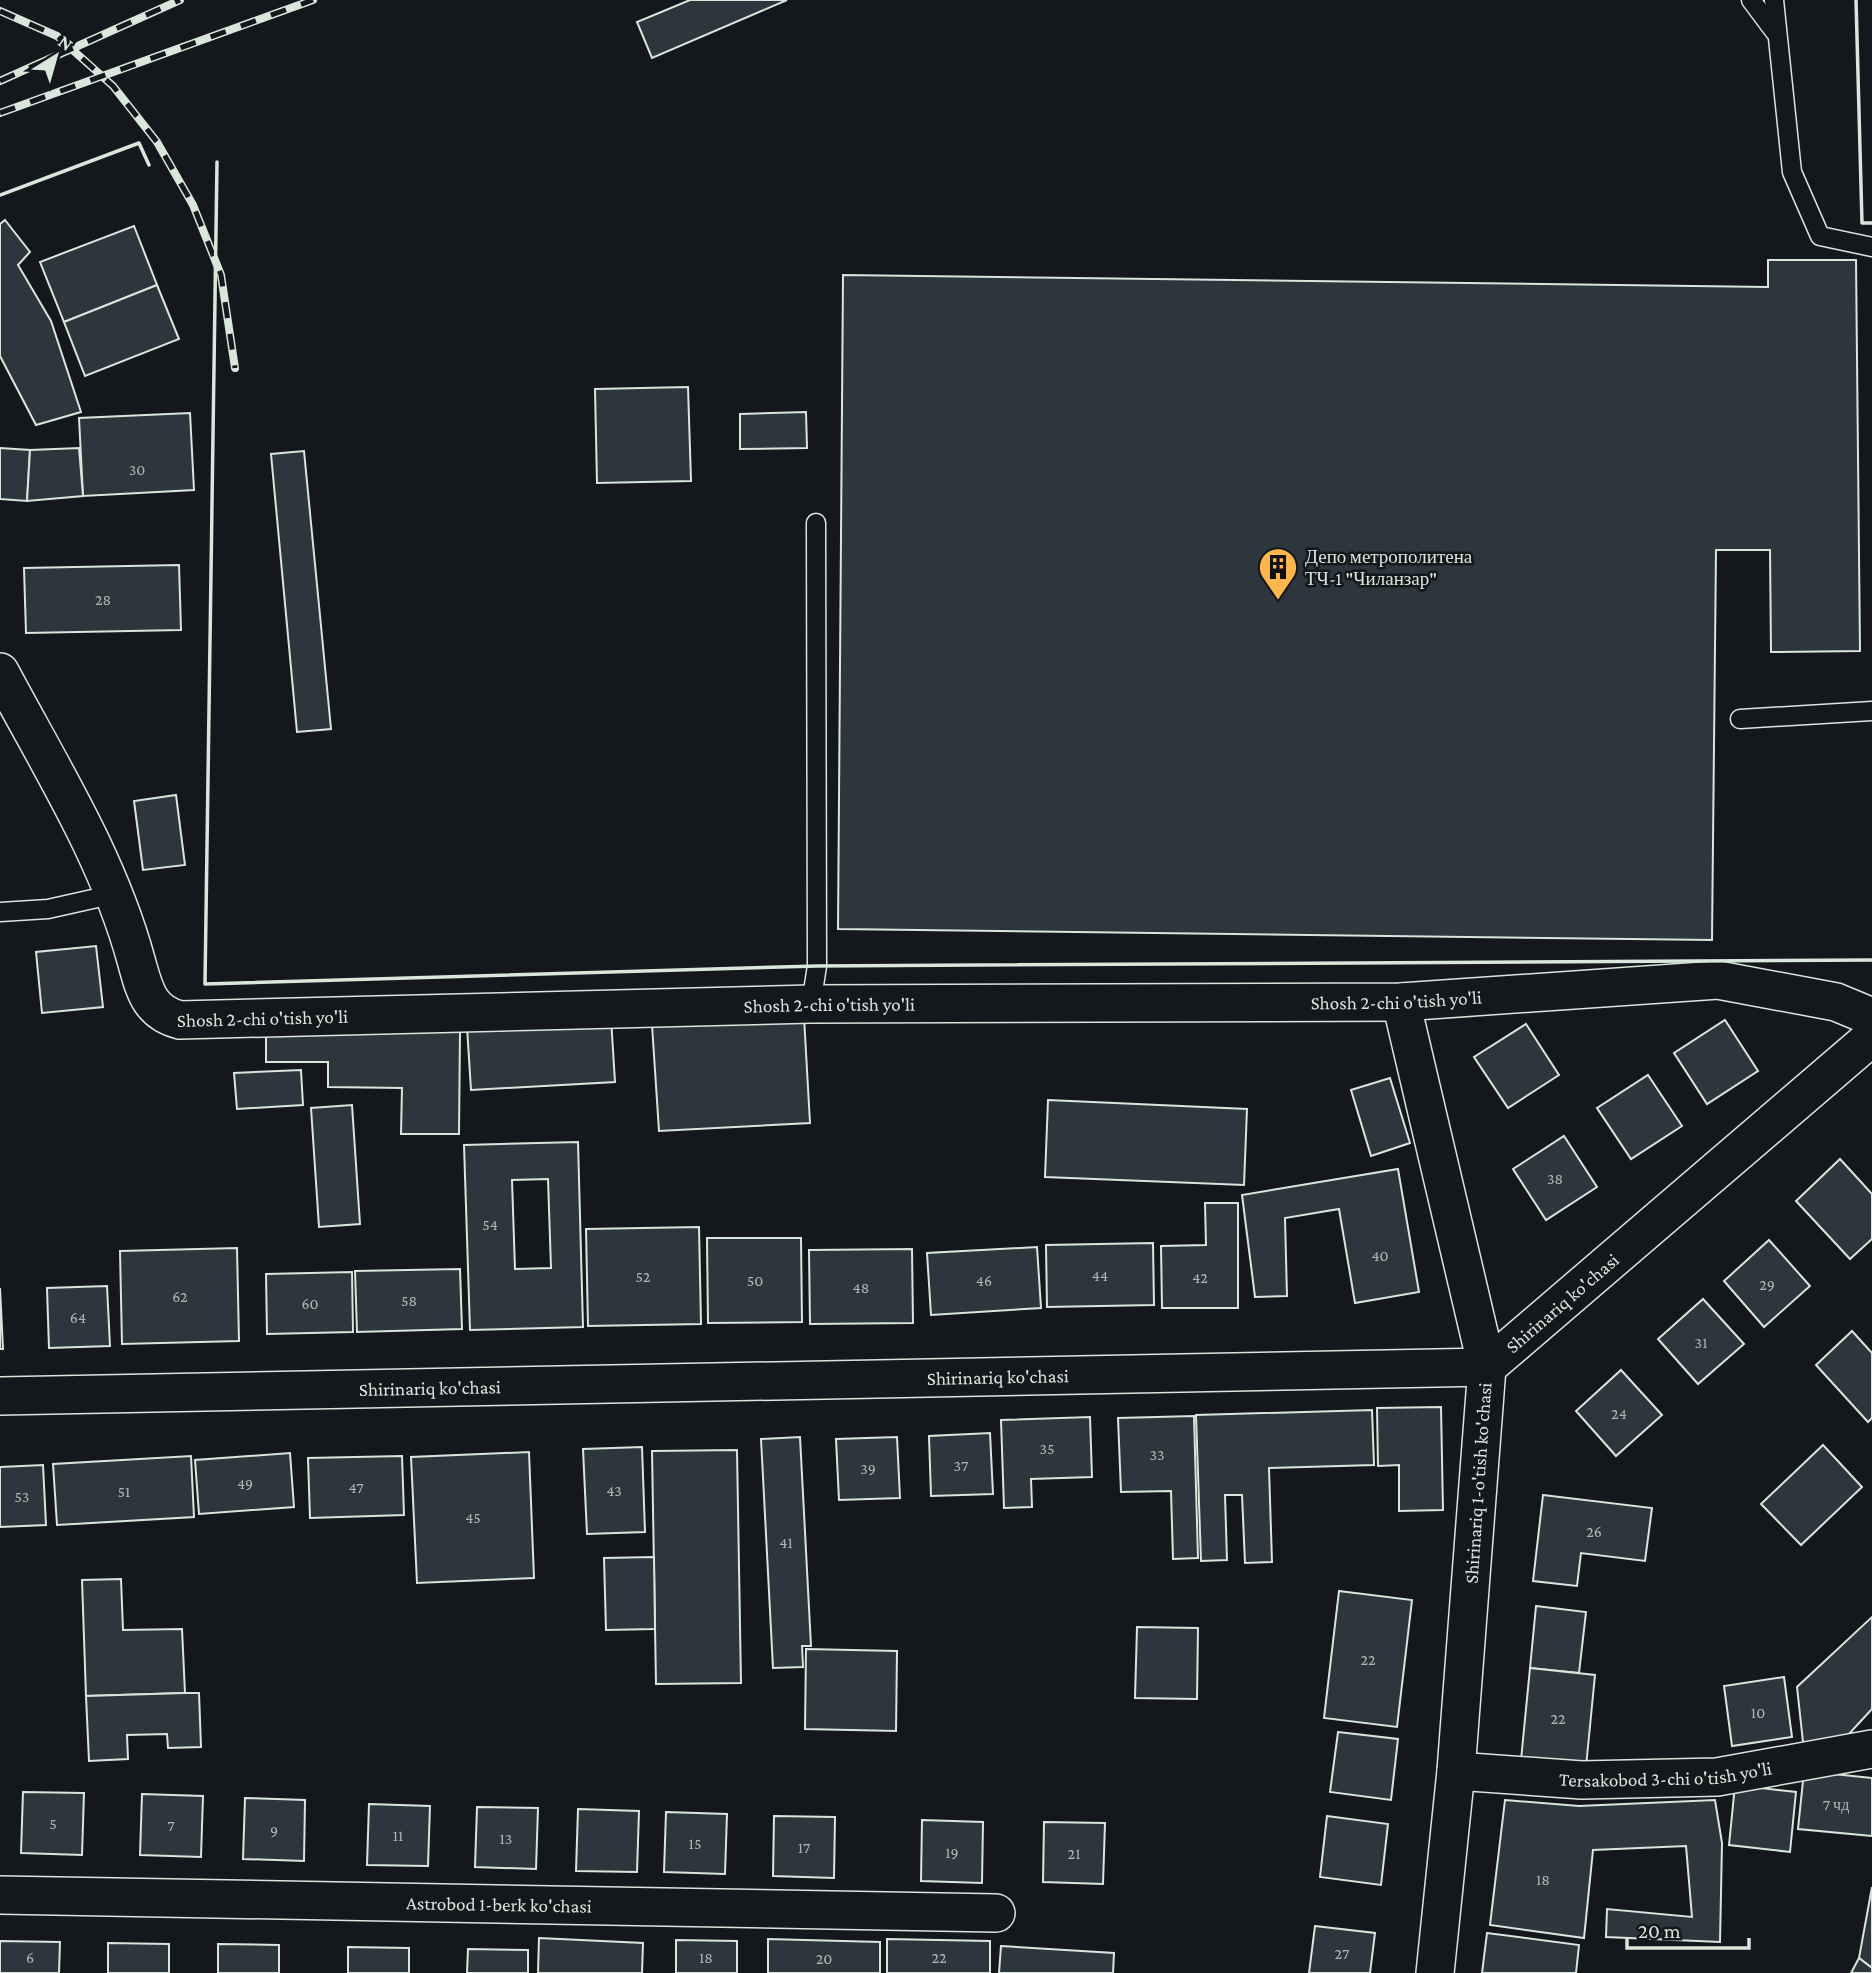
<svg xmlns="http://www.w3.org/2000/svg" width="1872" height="1973" font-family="'Crimson Pro',serif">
  <rect width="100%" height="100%" fill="#14181c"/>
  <g fill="#2c363c" stroke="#d8e6dc" stroke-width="2" fill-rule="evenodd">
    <polygon points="690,0 787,0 652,58 637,22"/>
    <polygon points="5,220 30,252 18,265 51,321 81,412 36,425 0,356 0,224"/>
    <polygon points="134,226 157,285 64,322 40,262"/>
    <polygon points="1768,260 1856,260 1860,651 1771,652 1770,550 1716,550 1712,940 838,929 843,275 1768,287"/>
    <polygon points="157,285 179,339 85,376 64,322"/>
    <polygon points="688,387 691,481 597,483 595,389"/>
    <polygon points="806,412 807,448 740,449 740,414"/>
    <polygon points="190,413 194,490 83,496 79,418"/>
    <polygon points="0,448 30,450 27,501 0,499"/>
    <polygon points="79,448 83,496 27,501 30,450"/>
    <polygon points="304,451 331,729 297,732 271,454"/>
    <polygon points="179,565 181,630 26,633 24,568"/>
    <polygon points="176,795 185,865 143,870 134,801"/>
    <polygon points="96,946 103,1007 42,1013 36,952"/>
    <polygon points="804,1017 810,1123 659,1131 652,1025"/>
    <polygon points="611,1018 615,1082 471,1090 467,1027"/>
    <polygon points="1725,1020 1758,1071 1707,1104 1674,1053"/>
    <polygon points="1526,1024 1559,1075 1508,1108 1474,1057"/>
    <polygon points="266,1029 460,1032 459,1134 401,1134 402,1088 328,1087 328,1062 266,1062"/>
    <polygon points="301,1070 303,1105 237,1109 234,1073"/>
    <polygon points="1648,1075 1682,1126 1631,1159 1597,1108"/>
    <polygon points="1390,1078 1410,1143 1371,1156 1351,1090"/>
    <polygon points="1048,1100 1247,1109 1244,1185 1045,1177"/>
    <polygon points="352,1105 360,1224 319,1227 311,1108"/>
    <polygon points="1564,1136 1597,1187 1546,1220 1513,1169"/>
    <path d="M 578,1142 L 583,1327 L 470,1330 L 464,1145 ZM 548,1179 L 551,1268 L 515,1269 L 512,1180 Z"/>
    <polygon points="1840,1159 1872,1194 1872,1239 1850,1259 1796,1201"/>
    <polygon points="1398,1169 1419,1292 1355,1303 1339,1209 1285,1218 1287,1296 1255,1297 1242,1195"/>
    <polygon points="1205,1203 1238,1203 1238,1308 1162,1308 1161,1246 1206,1245"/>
    <polygon points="699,1227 701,1324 588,1326 586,1229"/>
    <polygon points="707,1238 801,1238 802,1322 708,1323"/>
    <polygon points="1769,1240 1810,1286 1764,1327 1724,1281"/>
    <polygon points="1153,1243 1154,1305 1047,1307 1046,1245"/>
    <polygon points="1037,1247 1041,1308 931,1315 927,1253"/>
    <polygon points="237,1248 239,1341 122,1344 120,1251"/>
    <polygon points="912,1249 913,1323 810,1324 809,1250"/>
    <polygon points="460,1269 462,1329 357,1332 355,1271"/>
    <polygon points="352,1272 353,1332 267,1334 266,1274"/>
    <polygon points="107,1286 110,1346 49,1348 47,1288"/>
    <polygon points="0,1288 3,1349 0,1349"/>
    <polygon points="1703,1299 1744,1344 1698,1384 1658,1339"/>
    <polygon points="1852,1331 1872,1353 1872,1418 1868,1422 1816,1365"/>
    <polygon points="1621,1370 1662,1415 1616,1456 1576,1411"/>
    <polygon points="1441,1407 1443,1510 1399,1511 1399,1465 1378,1466 1377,1408"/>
    <polygon points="1372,1410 1374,1465 1269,1468 1272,1562 1245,1563 1242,1495 1225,1495 1227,1560 1201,1561 1196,1415"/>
    <polygon points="1194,1416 1198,1558 1173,1559 1171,1491 1121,1492 1118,1418"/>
    <polygon points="1090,1417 1092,1477 1031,1479 1032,1507 1004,1508 1001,1420"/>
    <polygon points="990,1433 993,1494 931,1496 929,1436"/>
    <polygon points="800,1437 811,1646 802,1646 803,1667 773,1668 761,1439"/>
    <polygon points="897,1437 900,1498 839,1500 836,1439"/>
    <polygon points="1823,1445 1862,1487 1801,1545 1761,1504"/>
    <polygon points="642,1447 645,1532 587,1534 583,1449"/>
    <polygon points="737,1450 741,1683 656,1684 652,1451"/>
    <polygon points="529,1452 534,1578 417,1583 411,1457"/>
    <polygon points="290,1453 294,1507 199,1514 195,1460"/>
    <polygon points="191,1456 194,1517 57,1525 53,1464"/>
    <polygon points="402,1456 404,1515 310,1518 308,1458"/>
    <polygon points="43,1465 46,1525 0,1527 0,1467"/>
    <polygon points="1543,1495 1652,1508 1645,1561 1581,1553 1577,1586 1533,1581"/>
    <polygon points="654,1557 655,1629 606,1630 604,1558"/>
    <polygon points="121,1579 123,1630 182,1629 185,1693 86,1696 82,1580"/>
    <polygon points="1339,1591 1412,1600 1397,1727 1324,1718"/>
    <polygon points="1536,1606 1586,1612 1579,1673 1530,1668"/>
    <polygon points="1872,1617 1872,1709 1836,1748 1803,1742 1797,1687"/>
    <polygon points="1137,1627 1198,1628 1197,1699 1135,1698"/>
    <polygon points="806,1649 897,1651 896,1731 805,1729"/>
    <polygon points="1530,1668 1595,1675 1586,1767 1521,1760"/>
    <polygon points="1784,1677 1792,1737 1732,1746 1724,1686"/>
    <polygon points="185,1693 199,1693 201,1747 168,1748 167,1734 127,1735 128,1759 89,1761 86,1696"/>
    <polygon points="1338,1732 1398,1739 1391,1800 1330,1792"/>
    <polygon points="1804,1771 1872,1778 1872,1836 1798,1829"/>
    <polygon points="1735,1785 1796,1792 1790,1852 1729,1845"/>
    <polygon points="23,1792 84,1793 82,1855 21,1853"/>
    <polygon points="142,1794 203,1796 201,1857 140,1855"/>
    <polygon points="245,1798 305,1800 304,1861 243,1859"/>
    <polygon points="1505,1800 1579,1806 1715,1800 1722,1843 1720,1942 1606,1937 1607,1909 1692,1917 1686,1846 1593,1850 1584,1938 1490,1925"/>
    <polygon points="369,1804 430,1806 428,1866 367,1865"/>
    <polygon points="477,1807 538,1808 536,1869 475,1867"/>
    <polygon points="578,1809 639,1811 637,1872 576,1871"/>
    <polygon points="666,1812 727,1814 725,1874 664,1872"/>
    <polygon points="774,1816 835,1817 834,1878 773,1876"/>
    <polygon points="1327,1816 1388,1824 1381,1885 1320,1877"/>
    <polygon points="922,1820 983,1822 982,1883 921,1881"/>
    <polygon points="1044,1822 1105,1823 1103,1884 1043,1882"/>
    <polygon points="1872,1887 1872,1968 1859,1958"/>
    <polygon points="1315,1926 1375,1933 1370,1973 1309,1973"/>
    <polygon points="1487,1933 1579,1945 1576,1973 1482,1973"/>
    <polygon points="539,1938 643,1943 642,1973 538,1973"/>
    <polygon points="768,1939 880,1942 880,1973 768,1973"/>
    <polygon points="887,1939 990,1941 990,1973 887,1973"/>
    <polygon points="676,1940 737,1941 737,1973 676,1973"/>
    <polygon points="0,1941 60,1942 59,1973 0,1973"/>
    <polygon points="108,1943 169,1944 169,1973 108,1973"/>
    <polygon points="218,1944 279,1945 279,1973 218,1973"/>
    <polygon points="1001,1946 1114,1953 1113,1973 999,1973"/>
    <polygon points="348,1947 409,1948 409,1973 348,1973"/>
    <polygon points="468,1949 528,1950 528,1973 467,1973"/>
    <polygon points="1859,1958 1872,1968 1872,1973 1851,1973"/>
  </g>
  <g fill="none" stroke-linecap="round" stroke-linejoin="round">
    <g stroke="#d8e6dc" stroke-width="21">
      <g id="lane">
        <polyline points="1751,0 1775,32"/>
        <polyline points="1774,0 1792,172 1820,236 1872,247"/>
        <polyline points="1740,719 1872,711"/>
        <polyline points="0,912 48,909 115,894"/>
        <polyline points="811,1004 817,966 816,523"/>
      </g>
    </g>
    <g stroke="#d8e6dc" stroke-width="40">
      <g id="street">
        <path id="s1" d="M 0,672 C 50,766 108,857 136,960 C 144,988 148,1012 180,1020 L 811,1004 L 1401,1002 L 1718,980 L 1836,1002 L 1872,1017"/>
        <polyline points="1401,1002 1487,1367 1456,1771 1435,1973"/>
        <path id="s2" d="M 0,1396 L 1487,1367 L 1872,1037"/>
        <path id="s3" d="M 1456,1771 L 1582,1780 L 1717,1777 L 1872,1749"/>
        <path id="s4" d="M 0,1895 L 996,1913"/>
      </g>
    </g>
    <use href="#lane" stroke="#14181c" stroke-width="18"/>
    <use href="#street" stroke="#14181c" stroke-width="37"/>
    <g stroke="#d8e6dc" stroke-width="8">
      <g id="rail">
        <polyline points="0,11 57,36 113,86 157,142 193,205 221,275 235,368"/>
        <polyline points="0,81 180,0"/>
        <polyline points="0,113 313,0"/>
      </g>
    </g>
    <use href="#rail" stroke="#14181c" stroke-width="5" stroke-dasharray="16" stroke-linecap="butt"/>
    <g stroke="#d8e6dc" stroke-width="3.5">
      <polyline points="1856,0 1862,223 1872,223"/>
      <polyline points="217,162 205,984 817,966 1872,960"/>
      <polyline points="0,195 139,143 149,165"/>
    </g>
  </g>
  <defs>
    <g id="building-pin" transform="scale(2.0125)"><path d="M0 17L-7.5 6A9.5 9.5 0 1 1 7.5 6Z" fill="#ffb74d" stroke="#14181c"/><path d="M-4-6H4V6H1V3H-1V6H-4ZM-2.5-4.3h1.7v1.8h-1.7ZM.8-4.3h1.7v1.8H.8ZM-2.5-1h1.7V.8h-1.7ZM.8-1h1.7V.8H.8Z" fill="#111"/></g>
  </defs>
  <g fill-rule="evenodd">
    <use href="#building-pin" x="1278" y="567"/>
  </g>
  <g text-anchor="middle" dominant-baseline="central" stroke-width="5" stroke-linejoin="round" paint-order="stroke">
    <g font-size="16" fill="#adbab4">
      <text x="137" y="469">30</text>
      <text x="103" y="599">28</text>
      <text x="1555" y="1178">38</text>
      <text x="490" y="1224">54</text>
      <text x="1380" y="1255">40</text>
      <text x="1100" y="1275">44</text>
      <text x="643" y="1276">52</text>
      <text x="1200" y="1277">42</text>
      <text x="755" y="1280">50</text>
      <text x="984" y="1280">46</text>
      <text x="1767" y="1284">29</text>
      <text x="861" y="1287">48</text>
      <text x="180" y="1296">62</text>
      <text x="409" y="1300">58</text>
      <text x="310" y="1303">60</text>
      <text x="78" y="1317">64</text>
      <text x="1701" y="1342">31</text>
      <text x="1619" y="1413">24</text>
      <text x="1047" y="1448">35</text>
      <text x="1157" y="1454">33</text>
      <text x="961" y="1465">37</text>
      <text x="868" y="1468">39</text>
      <text x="245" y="1483">49</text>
      <text x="356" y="1487">47</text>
      <text x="614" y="1490">43</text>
      <text x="124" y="1491">51</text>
      <text x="22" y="1496">53</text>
      <text x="473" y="1517">45</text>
      <text x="1594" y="1531">26</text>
      <text x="786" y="1542">41</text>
      <text x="1368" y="1659">22</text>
      <text x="1758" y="1712">10</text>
      <text x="1558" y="1718">22</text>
      <text x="1836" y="1804">7 чд</text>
      <text x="53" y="1823">5</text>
      <text x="171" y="1825">7</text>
      <text x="274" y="1830">9</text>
      <text x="398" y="1835">11</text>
      <text x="506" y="1838">13</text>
      <text x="695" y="1843">15</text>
      <text x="804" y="1847">17</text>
      <text x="952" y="1852">19</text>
      <text x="1074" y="1853">21</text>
      <text x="1543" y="1879">18</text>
      <text x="1342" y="1953">27</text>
      <text x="30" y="1957">6</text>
      <text x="706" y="1957">18</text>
      <text x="939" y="1957">22</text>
      <text x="824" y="1958">20</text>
    </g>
    <g font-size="19" fill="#d8e6dc" stroke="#14181c" text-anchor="start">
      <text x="1305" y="556">Депо метрополитена<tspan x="1305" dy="22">ТЧ-1 "Чиланзар"</tspan></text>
    </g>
    <g font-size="19" fill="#d8e6dc" stroke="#14181c">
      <text stroke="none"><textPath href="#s1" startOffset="1615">Shosh 2-chi o'tish yo'li</textPath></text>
      <text stroke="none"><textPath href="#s1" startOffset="1048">Shosh 2-chi o'tish yo'li</textPath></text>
      <text stroke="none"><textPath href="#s1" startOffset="481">Shosh 2-chi o'tish yo'li</textPath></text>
      <text stroke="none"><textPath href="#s2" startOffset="1586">Shirinariq ko'chasi</textPath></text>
      <text stroke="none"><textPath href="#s2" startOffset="998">Shirinariq ko'chasi</textPath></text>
      <text stroke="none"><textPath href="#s2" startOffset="430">Shirinariq ko'chasi</textPath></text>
      <text transform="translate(1478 1483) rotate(-86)">Shirinariq 1-o'tish ko'chasi</text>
      <text stroke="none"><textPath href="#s3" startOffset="210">Tersakobod 3-chi o'tish yo'li</textPath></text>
      <text stroke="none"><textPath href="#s4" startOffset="499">Astrobod 1-berk ko'chasi</textPath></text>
    </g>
  </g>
  <g transform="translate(56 56) rotate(37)" stroke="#14181c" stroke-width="5" paint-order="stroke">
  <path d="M0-5L12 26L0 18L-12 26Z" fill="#d8e6dc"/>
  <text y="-10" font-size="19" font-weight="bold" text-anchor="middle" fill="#d8e6dc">N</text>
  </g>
  <path d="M1627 1938v10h122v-10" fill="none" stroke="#d8e6dc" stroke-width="3.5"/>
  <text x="1638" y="1938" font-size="21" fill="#d8e6dc" stroke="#14181c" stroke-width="5" paint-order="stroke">20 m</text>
</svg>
